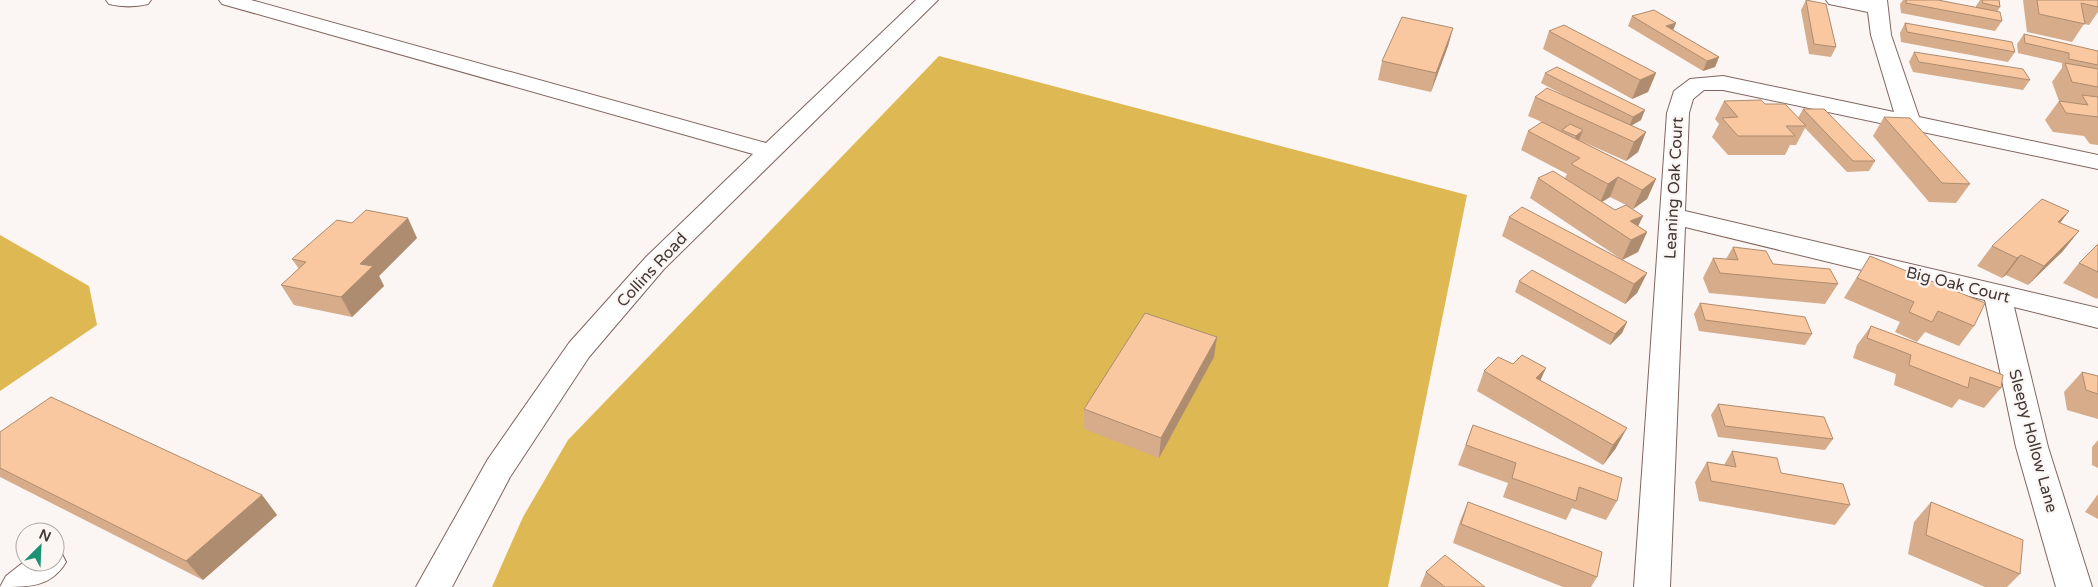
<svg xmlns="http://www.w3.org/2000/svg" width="2098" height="587" font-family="'Varela Round',sans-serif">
  <rect width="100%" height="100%" fill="#fbf5f3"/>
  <g fill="#deb852">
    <polygon points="939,56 1467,195 1388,587 492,587 523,517 568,440"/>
    <polygon points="0,235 89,286 97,325 0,391"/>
  </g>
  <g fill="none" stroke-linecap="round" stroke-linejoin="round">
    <g stroke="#806660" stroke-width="2">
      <g id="minor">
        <path d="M 106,0 L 151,0 L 148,4 C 136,7 121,7 109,4 Z"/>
        <polygon points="219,0 251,0 766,143 916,0 938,0 664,269 589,357 510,477 452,587 416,587 488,459 569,343 646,257 753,154 222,4"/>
        <polygon points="1826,0 1887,0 1891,35 1919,117 2098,155 2098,169 1723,90 1704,90 1693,99 1689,113 1685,211 2098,308 2098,328 2014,307 2048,447 2092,587 2056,587 2016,447 1985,300 1685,227 1670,587 1634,587 1667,113 1674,91 1690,79 1723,76 1894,112 1871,35 1868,12 1829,4"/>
        <path d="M 55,549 L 61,552 L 66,562 C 51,587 30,587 0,587 L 6,576 L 25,561 L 55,562 Z"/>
      </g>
    </g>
    <use href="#minor" fill="#fff" fill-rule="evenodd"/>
  </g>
  <g fill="#d6ac8a" fill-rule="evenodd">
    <polygon points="1806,0 1836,47 1831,57 1809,54 1801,10"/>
    <polygon points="1903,0 1938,0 1976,8 1976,6 1980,0 1999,0 2000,7 1997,12 2002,21 1995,31 1901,13 1900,4"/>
    <polygon points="2023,0 2098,0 2098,12 2089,25 2084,24 2072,42 2027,32"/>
    <polygon points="1632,16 1676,23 1673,30 1719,57 1715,67 1703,71 1628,26"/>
    <polygon points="1905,23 2015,52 2008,62 1901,42 1900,33"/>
    <polygon points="1453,28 1448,46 1431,92 1378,80 1382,61"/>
    <polygon points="1549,31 1656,73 1648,92 1632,99 1543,49"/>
    <polygon points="2024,34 2098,51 2098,145 2090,144 2084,136 2053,132 2045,120 2059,101 2067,102 2059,101 2052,82 2062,68 2062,63 2018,53 2017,44"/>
    <polygon points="1914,52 2030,80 2023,90 1913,72 1909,62"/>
    <path d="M 1545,73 L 1641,120 L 1631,126 L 1646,132 L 1638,152 L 1626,161 L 1579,140 L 1656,179 L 1647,199 L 1633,209 L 1629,207 L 1638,226 L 1647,232 L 1638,252 L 1622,260 L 1647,273 L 1637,293 L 1625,304 L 1502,236 L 1509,217 L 1621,259 L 1530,198 L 1538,178 L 1565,178 L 1567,174 L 1521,150 L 1528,131 L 1542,122 L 1528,116 L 1535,97 L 1579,103 L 1541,83 ZM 1610,197 L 1626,205 L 1615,210 L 1602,202 Z"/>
    <polygon points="1724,101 1765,104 1798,118 1803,109 1875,161 1869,171 1847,172 1805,128 1796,145 1790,145 1785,155 1728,155 1712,137 1719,124 1715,119"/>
    <polygon points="1884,117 1970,184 1956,203 1929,202 1873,136"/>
    <polygon points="2069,211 2060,223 2063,251 2028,285 2006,275 2002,278 1977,266 1992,246"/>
    <polygon points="417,238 379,276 384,286 352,317 294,305 281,285 299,269 292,259"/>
    <polygon points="2098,244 2098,297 2097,299 2063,283 2079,263"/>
    <polygon points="1733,247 1773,264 1838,284 1825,304 1709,293 1703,278 1713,258 1726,259"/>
    <polygon points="1870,256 1974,326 1959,346 1925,332 1917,342 1895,332 1900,322 1844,298"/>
    <polygon points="1519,281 1627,322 1622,333 1610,345 1515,292"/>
    <polygon points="1700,303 1812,334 1805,345 1699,331 1694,314"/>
    <polygon points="1871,326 2001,388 1984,408 1959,399 1952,408 1894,385 1896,374 1853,358 1857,345"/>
    <polygon points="1214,357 1159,458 1084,429 1084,409"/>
    <polygon points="1484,371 1540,380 1616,448 1603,465 1477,391"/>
    <polygon points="2082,372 2098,376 2098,419 2067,410 2064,392"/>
    <polygon points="1718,404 1833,439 1825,450 1718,437 1711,415"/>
    <polygon points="1473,425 1617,501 1606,520 1572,508 1566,520 1503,497 1508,483 1458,465"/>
    <polygon points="0,432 262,495 277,515 203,580 0,477"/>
    <polygon points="2098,440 2098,468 2092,465 2092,447"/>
    <polygon points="1732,451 1781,473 1850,505 1835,525 1699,501 1695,482 1707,462 1724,465"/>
    <polygon points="2098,494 2098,519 2085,512"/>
    <polygon points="1468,502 1597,577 1591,587 1563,587 1453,543 1460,521"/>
    <polygon points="1931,502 2020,574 2007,587 1985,587 1908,554 1914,522"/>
    <polygon points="1426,572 1485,587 1420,587"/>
  </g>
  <g fill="#ae8c70">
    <polygon points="1676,23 1672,33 1666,26"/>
    <polygon points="1453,28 1448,46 1431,92 1436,73"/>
    <polygon points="1719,57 1715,67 1703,71 1707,61"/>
    <polygon points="1656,73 1648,92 1632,99 1640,80"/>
    <polygon points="1645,110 1641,120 1629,127 1633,117"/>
    <polygon points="1583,130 1579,140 1572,146 1576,136"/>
    <polygon points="1646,132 1638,152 1626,161 1634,142"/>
    <polygon points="1618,177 1610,197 1600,203 1608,184"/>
    <polygon points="1656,179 1647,199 1633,209 1642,190"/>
    <polygon points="2069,211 2054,231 2058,222"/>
    <polygon points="1643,216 1634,235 1630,221"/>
    <polygon points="408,218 417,238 379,276 384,286 352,317 341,297 360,264"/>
    <polygon points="2079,231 2063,251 2028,285 2044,266"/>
    <polygon points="1647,232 1638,252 1622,260 1631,240"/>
    <polygon points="2021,255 2006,275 2002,278 2017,258"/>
    <polygon points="1647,273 1637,293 1625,304 1634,284"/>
    <polygon points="1627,322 1622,333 1610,345 1615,334"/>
    <polygon points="1217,337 1214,357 1159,458 1161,438"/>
    <polygon points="1546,368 1537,388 1528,398 1536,378"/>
    <polygon points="1627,428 1616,448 1603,465 1613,445"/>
    <polygon points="262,495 277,515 203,580 186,561"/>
  </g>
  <g fill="#f9c8a0" stroke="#ae8c70">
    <polygon points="1806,0 1826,4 1836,47 1814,44"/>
    <polygon points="1906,0 1938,0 2000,12 2002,21 1906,3"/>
    <polygon points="1982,0 1999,0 2000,7 1983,3"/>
    <polygon points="2037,0 2098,0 2098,7 2081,3 2085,24 2039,14"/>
    <polygon points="1654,10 1676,23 1666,26 1719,57 1707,61 1632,16"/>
    <polygon points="1402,17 1453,28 1436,73 1382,61"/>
    <polygon points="1905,23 2012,42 2015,52 1907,32"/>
    <polygon points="1564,25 1656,73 1640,80 1549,31"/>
    <polygon points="2024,34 2098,51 2098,65 2069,59 2069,53 2025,43"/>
    <polygon points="1914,52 2023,69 2030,80 1919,62"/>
    <polygon points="2065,63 2098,69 2098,87 2072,82"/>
    <polygon points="1557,67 1645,110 1633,117 1545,73"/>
    <polygon points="1547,88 1646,132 1634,142 1535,97"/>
    <polygon points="2082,95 2098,97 2098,117 2066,113 2059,101 2088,105"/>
    <polygon points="1761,100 1765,104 1785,104 1806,126 1786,126 1795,136 1738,136 1722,118 1738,117 1724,101"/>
    <polygon points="1803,109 1824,109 1875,161 1853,161"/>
    <polygon points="1884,117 1910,118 1970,184 1942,183"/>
    <polygon points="1542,122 1656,179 1642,190 1618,177 1608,184 1571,164 1580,158 1528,131"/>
    <polygon points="1570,124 1583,130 1576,136 1562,130"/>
    <polygon points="1553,171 1615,210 1626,205 1643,216 1630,221 1647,232 1631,240 1538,178"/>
    <polygon points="2042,199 2069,211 2058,222 2079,231 2044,266 2021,255 2017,258 1992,246"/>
    <polygon points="1522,207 1647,273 1634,284 1509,217"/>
    <polygon points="366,210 408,218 360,264 373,266 341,297 281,285 306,262 292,259 337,220 352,223"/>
    <polygon points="2098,244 2098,272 2079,263"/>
    <polygon points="1733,247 1766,251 1773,264 1830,269 1838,284 1720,273 1713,258 1738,260"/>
    <polygon points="1870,256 1985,303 1974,326 1938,311 1932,322 1909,312 1914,302 1857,278"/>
    <polygon points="1532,270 1627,322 1615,334 1519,281"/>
    <polygon points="1700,303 1805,317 1812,334 1705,320"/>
    <polygon points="1145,313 1217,337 1161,438 1084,409"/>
    <polygon points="1871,326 2003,375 2001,388 1970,377 1968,388 1909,365 1911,355 1867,338"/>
    <polygon points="1522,355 1546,368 1536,378 1627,428 1613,445 1484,371 1498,357 1513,364"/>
    <polygon points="2082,372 2098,376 2098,394 2086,390"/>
    <polygon points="51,397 262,495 186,561 0,468 0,432"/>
    <polygon points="1718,404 1824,417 1833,439 1725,426"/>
    <polygon points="1473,425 1622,478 1617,501 1579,487 1576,501 1512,478 1516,463 1466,445"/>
    <polygon points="1732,451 1777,458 1781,473 1843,484 1850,505 1711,481 1707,462 1736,467"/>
    <polygon points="1468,502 1602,552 1597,577 1461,524"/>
    <polygon points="1931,502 2023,540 2020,574 1926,535"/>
    <polygon points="1445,555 1485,587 1445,587 1426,572"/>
  </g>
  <g text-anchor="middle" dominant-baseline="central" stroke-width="4.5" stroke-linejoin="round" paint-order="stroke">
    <g font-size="16" fill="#433835" stroke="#fbf5f3">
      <text transform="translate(1674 188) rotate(-87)">Leaning Oak Court</text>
      <text transform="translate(652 270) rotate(-47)">Collins Road</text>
      <text transform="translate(1958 285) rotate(14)">Big Oak Court</text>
      <text transform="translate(2033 441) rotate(75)">Sleepy Hollow Lane</text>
    </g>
  </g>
  <g transform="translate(40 547) rotate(24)"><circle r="24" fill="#fbf5f3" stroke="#b1a9a7"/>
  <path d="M0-4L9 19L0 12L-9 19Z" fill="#1c9174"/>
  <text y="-8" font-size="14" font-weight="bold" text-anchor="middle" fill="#433835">N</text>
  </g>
</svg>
